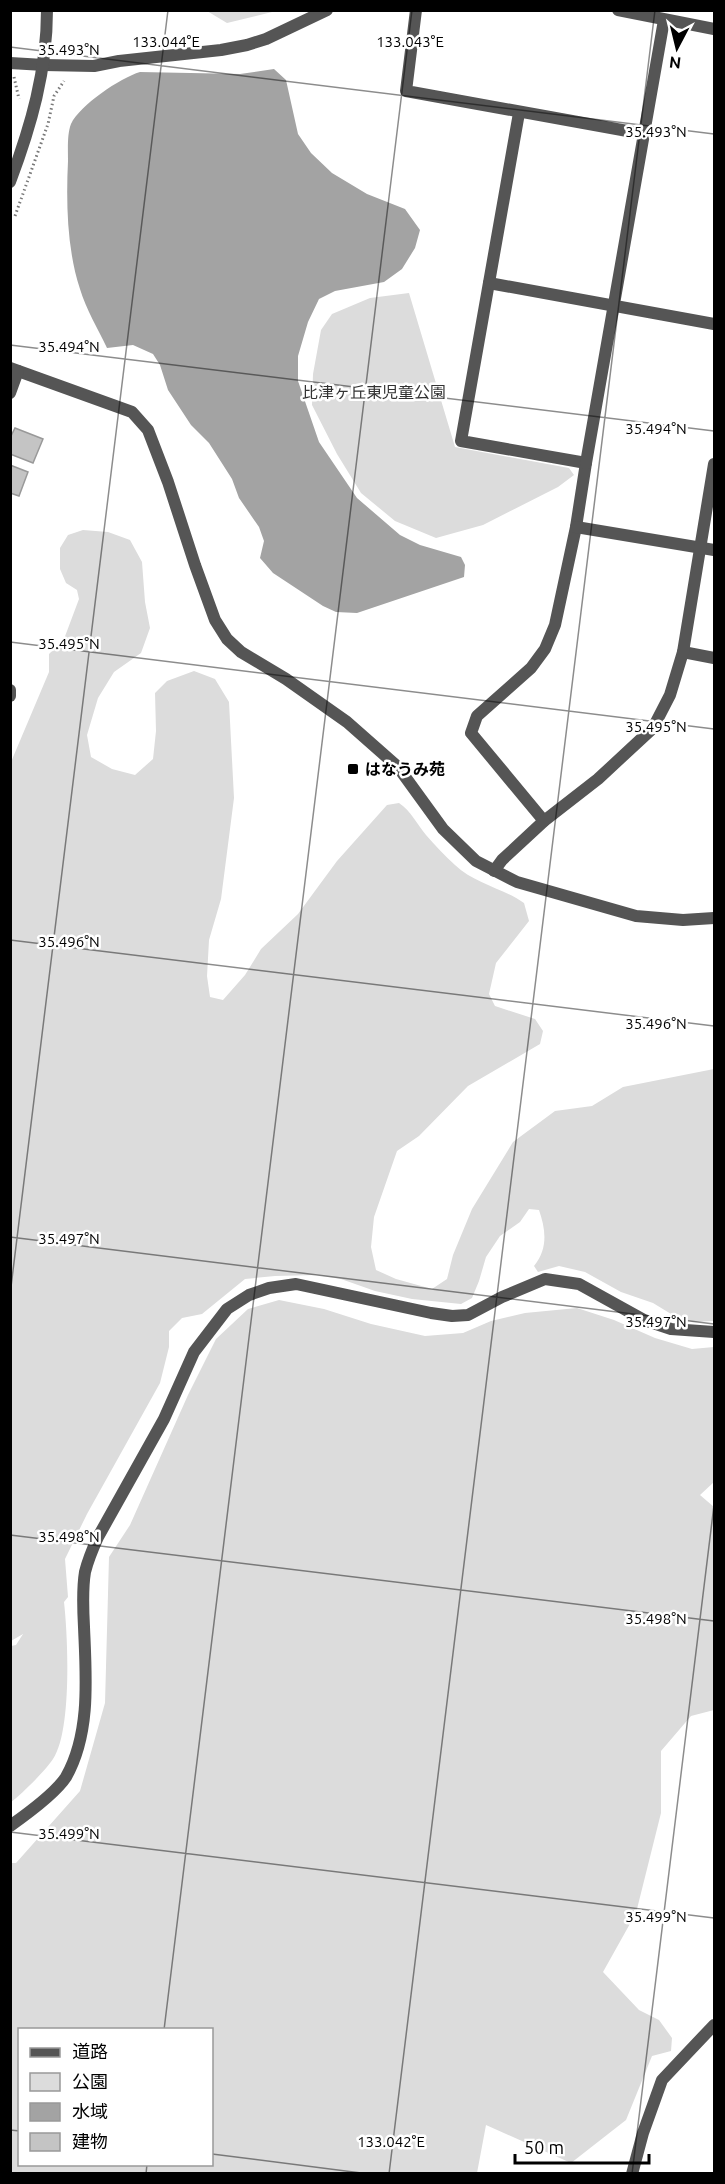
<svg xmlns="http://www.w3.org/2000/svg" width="725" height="2184" font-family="Ubuntu,'Noto Sans JP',sans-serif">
  <rect width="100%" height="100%" fill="#fff"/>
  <g fill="#dcdcdc" fill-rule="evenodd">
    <polygon points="207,11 276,11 227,23"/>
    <polygon points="409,293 455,447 569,468 574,475 558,487 483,525 436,538 395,521 361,493 337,454 312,405 313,374 321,330 332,314 370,298"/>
    <path d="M 83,530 L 108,532 L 130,540 L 142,562 L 145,602 L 150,628 L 141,653 L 114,672 L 98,698 L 87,735 L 91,757 L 112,769 L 135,775 L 153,759 L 156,731 L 155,693 L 167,681 L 194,671 L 215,679 L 229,702 L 234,798 L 221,899 L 209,940 L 207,976 L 210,997 L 223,1000 L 245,975 L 261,949 L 298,914 L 337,861 L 387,805 L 399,803 C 411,811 417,824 426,835 C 435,845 445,856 455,865 C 475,884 503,888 524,903 L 529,921 L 496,963 L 489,994 L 495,1006 L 535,1019 L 543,1031 L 540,1044 L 468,1086 L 419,1136 L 397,1151 L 374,1217 L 371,1247 L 376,1270 L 396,1279 L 432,1289 L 447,1279 L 453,1255 L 472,1209 L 513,1142 L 555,1111 L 592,1106 L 623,1087 L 714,1069 L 714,1321 L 693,1322 L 676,1317 L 653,1303 L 621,1292 L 585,1272 L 559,1266 L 538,1272 L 534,1266 C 548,1249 546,1230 539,1210 L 529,1209 L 520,1222 L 500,1236 L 486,1257 L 479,1281 L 472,1298 L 461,1304 L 412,1299 L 375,1291 L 341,1279 L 316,1275 L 275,1276 L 245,1279 L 202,1314 L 182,1318 L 169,1331 L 169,1347 L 160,1383 L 87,1514 L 65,1559 L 68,1597 L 64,1602 C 68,1637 72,1731 53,1759 C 46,1770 21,1795 11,1802 L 11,1646 L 16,1645 L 23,1634 L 11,1641 L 11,762 L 49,672 L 49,654 L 64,639 L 79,599 L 77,590 L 66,583 L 60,569 L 60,548 L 68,535 Z"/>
    <path d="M 279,1300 L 324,1309 L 371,1324 L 425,1336 L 463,1333 L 491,1321 L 525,1313 L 577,1308 L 614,1320 L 655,1338 L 692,1349 L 714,1347 L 714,1482 L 700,1495 L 714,1507 L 714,1710 L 691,1716 L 661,1751 L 661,1813 L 636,1913 L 603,1972 L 639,2010 L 659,2020 L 672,2038 L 671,2051 L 652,2056 L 626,2120 L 571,2163 L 486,2125 L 477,2173 L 11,2173 L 11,1863 L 16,1863 L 80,1791 L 105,1703 L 109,1557 L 130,1525 L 188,1395 L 216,1339 L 248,1309 ZM 20,2030 L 212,2030 L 212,2164 L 20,2164 Z"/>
  </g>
  <path fill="#a3a3a3" d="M 274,69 L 286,80 L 298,134 L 311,153 L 332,173 L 367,194 L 405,209 L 420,230 L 415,248 L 402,269 L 384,282 L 335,291 L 319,299 L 308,322 L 298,356 L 298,381 L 319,442 L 357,498 L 400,535 L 420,545 L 461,557 L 465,565 L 464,577 L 357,613 L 336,612 L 323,606 L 273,573 L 260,558 L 264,541 L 259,527 L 239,498 L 232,479 L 209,443 L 191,425 L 168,390 L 160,365 L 153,354 L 133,345 L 107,348 C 98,329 86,309 80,289 C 67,250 66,202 68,161 C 68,150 67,134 71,124 C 80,105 120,78 140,72 L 240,74 Z"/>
  <g fill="#c4c4c4" stroke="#999" stroke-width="1.5">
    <polygon points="15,428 43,439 33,463 10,454 10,438"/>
    <polygon points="10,465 28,472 19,496 10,493"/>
  </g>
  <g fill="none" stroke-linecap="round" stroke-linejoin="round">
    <g stroke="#777" stroke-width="3" stroke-dasharray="1.5 3" stroke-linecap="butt">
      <polyline points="14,77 19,99"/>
      <polyline points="15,216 48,124 54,96 64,81"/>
    </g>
    <g stroke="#555" stroke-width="12">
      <polyline points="416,10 406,91 644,134"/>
      <polyline points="618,10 714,29"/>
      <polyline points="44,65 94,66 119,61 221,50 247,45 266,39 327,10"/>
      <polyline points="519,113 461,441 586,463 576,527 555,625 545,649 531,668 477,716 471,733 544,821"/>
      <polyline points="489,283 714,324"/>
      <polyline points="10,368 132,412 148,430 168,482 195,565 215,620 227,639 241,652 286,679 347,722 398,767 443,829 476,861 517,882 636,916 683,920 714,918"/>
      <polyline points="10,393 18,371"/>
      <polyline points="586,463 664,20"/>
      <polyline points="576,527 714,550"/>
      <polyline points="683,652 714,658"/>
      <polyline points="10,690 10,696"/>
      <polyline points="494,871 502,860 544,821 598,779 653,728 670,695 683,652 714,464"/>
      <path d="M 10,1826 C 27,1814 55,1794 66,1777 C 91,1733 86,1676 84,1627 C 83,1609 82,1590 85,1572 C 88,1560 93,1548 98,1537 L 164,1419 L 194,1352 L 227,1309 L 249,1295 L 269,1288 L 296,1284 L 431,1313 L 452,1316 L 468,1315 L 502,1297 L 545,1279 L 579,1284 L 644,1320 L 671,1329 L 714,1332"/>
      <polyline points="632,2174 643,2133 662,2080 714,2025"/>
    </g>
    <g stroke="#555" stroke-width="12">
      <polyline points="10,63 44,65"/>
      <path d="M 10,182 C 31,126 47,71 47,10"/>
    </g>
  </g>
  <path fill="none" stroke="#000" stroke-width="1.5" stroke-opacity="0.45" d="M 10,47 L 714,134M 10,345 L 714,431M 10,642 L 714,729M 10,940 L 714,1026M 10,1237 L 714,1324M 10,1295 L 168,10M 10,1535 L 714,1621M 10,1832 L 714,1918M 164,2030 L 412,10M 10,2130 L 20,2131M 212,2154 L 369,2174M 146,2174 L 147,2164M 389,2174 L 655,10M 632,2174 L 714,1505"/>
  <rect fill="#000" stroke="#fff" stroke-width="2" x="347" y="763" width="12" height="12" rx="3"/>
  <g text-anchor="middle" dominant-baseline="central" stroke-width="5" stroke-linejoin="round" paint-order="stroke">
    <g font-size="16" fill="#333" stroke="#fff">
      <text x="374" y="392">比津ヶ丘東児童公園</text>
    </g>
    <g font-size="16" font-weight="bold" fill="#000" stroke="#fff" text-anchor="start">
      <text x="365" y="769">はなうみ苑</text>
    </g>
  </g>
  <g font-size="15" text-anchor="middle" fill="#000" stroke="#fff" stroke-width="5" stroke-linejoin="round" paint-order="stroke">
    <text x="166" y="47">133.044°E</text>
    <text x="410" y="47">133.043°E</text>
    <text x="69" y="55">35.493°N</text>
    <text x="656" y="137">35.493°N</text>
    <text x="69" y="352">35.494°N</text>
    <text x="656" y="434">35.494°N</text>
    <text x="69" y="649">35.495°N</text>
    <text x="656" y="732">35.495°N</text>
    <text x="69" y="947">35.496°N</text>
    <text x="656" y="1029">35.496°N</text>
    <text x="69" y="1244">35.497°N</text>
    <text x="656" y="1327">35.497°N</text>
    <text x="69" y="1542">35.498°N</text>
    <text x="656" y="1624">35.498°N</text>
    <text x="69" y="1839">35.499°N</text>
    <text x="656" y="1922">35.499°N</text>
    <text x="391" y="2147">133.042°E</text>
  </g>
  <rect width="725" height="2184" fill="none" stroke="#000000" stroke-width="24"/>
  <rect x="18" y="2028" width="195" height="138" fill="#ffffff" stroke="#999999" stroke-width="1.5"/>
  <rect x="30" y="2048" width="30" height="9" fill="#555555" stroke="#999999" stroke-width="1.5"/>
  <text x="72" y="2058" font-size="18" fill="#000000">道路</text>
  <rect x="30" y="2073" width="30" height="18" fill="#dcdcdc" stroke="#999999" stroke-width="1.5"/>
  <text x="72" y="2088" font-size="18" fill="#000000">公園</text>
  <rect x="30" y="2103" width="30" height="18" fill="#a3a3a3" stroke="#999999" stroke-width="1.5"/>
  <text x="72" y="2118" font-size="18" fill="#000000">水域</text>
  <rect x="30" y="2133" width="30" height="18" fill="#c4c4c4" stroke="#999999" stroke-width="1.5"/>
  <text x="72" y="2148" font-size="18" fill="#000000">建物</text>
  <g transform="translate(677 48) rotate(187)" stroke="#ffffff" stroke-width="4.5" paint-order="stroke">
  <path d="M0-4.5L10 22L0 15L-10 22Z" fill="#000000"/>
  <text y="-9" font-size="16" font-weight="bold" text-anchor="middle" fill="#000000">N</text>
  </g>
  <path d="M515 2154v9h134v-9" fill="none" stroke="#000000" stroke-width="3"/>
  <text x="524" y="2154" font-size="18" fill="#000000" stroke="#ffffff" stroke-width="4.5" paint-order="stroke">50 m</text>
</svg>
